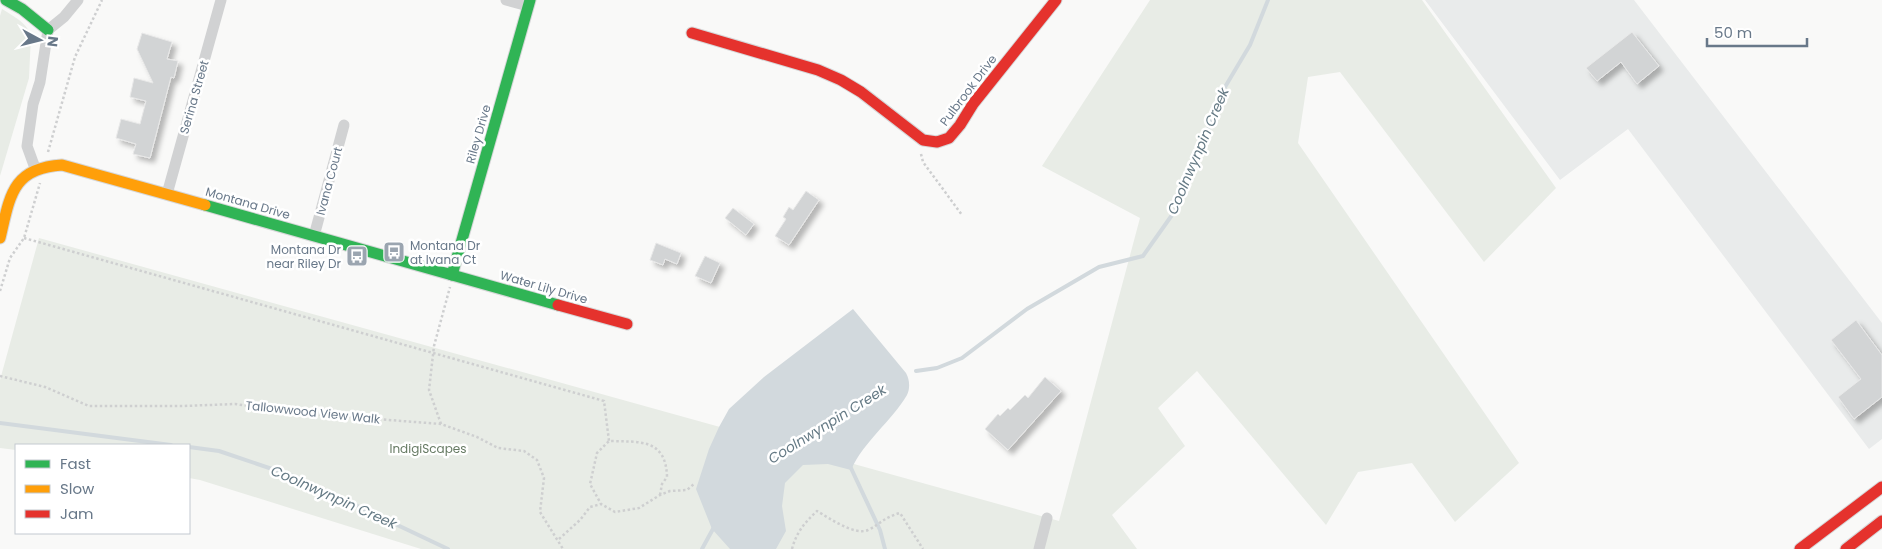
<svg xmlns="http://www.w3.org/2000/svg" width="1882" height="549" font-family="Poppins,sans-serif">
  <defs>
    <filter id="shadow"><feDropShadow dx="4.5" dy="4.5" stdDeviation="2.5" flood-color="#0004"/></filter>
  </defs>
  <rect width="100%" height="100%" fill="#f9f9f8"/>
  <polygon fill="#e9ebeb" points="1425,0 1634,0 1882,323 1882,439 1869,449 1628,129 1560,180"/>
  <g fill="#e8ece6">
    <polygon points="1150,0 1422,0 1556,188 1484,262 1340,72 1308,77 1298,143 1519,463 1455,522 1412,463 1358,472 1326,525 1197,371 1158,408 1185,446 1112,515 1137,549 421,549 200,480 189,478 189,445 16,445 16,450 0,448 0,380 39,238 1059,521 1140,218 1042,166"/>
    <path d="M 2,9 C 13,16 26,22 31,35 L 29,78 L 0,176 L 0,16 Z"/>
  </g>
  <path fill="#d2d9dd" d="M 853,309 L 906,373 C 910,380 910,389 907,395 C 891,422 864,441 851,470 L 828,464 L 803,465 L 785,483 L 782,506 L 786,531 L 776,549 L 730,549 L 712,529 L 696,489 L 709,449 L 719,427 L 729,409 L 764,377 Z"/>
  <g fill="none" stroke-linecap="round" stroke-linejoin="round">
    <g stroke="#d2d9dd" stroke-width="4">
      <polyline points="916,371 937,368 962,358 1027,309 1099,267 1143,256 1177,208 1225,87 1250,45 1268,0"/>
      <polyline points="0,423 171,445"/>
      <polyline points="189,447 219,451 296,477 448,549"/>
      <polyline points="850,466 880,530 885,549"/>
      <polyline points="702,549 714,527"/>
    </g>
  </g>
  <g fill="#d2d4d5" stroke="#e8e8e8" filter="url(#shadow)">
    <polygon points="1632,32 1659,66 1637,84 1621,62 1597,81 1586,68"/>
    <polygon points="142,33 172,42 167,59 178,61 174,78 171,77 150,158 133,154 136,144 116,138 121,119 140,124 146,101 130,97 134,78 153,83 137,49"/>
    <polygon points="806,191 819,200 789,245 775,236 786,219 783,217 789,207 793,210"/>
    <polygon points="733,208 754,224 746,235 725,218"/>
    <polygon points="656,243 681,253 677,264 665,259 663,265 650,260"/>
    <polygon points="705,256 720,263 711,283 695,276"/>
    <polygon points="1856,320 1882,355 1882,397 1854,419 1838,397 1861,379 1831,340"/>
    <polygon points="1045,377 1061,391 1008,450 985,429 998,414 1000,416 1008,408 1010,410 1025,395 1028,398"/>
  </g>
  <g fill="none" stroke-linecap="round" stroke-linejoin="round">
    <g stroke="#d6d7d8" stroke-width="13">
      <g id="fast">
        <polyline points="6,0 22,9 48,30"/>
        <polyline points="205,205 558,305"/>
        <polyline points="452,275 530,0"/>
      </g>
    </g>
    <g stroke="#d6d7d8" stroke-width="13">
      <path id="slow" d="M 0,238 C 10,196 12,168 62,165 L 205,205"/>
    </g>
    <g stroke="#d6d7d8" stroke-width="13">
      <g id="jam">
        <polyline points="692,33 818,70 841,80 861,92 923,140 937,142 949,138 960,125 973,104 1056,0"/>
        <polyline points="558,305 627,324"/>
        <polyline points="1800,549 1882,487"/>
        <polyline points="1846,549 1882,521"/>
      </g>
    </g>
    <g stroke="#cecfd0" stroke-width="2.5" stroke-dasharray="2.5 2.5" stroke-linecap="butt">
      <polyline points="48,152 75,57 102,0"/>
      <polyline points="921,154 923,162 962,215"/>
      <polyline points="24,238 604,401 609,441"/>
      <polyline points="0,291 10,258 24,238 40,183"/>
      <polyline points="0,376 45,387 89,406 183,406 235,404 298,413 441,424 477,437 498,448 524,451 537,460 544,478 540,512 563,549"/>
      <polyline points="441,424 429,390 434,346 450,287"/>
      <path d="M 660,495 L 662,484 L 667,477 C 666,438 639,442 609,441 L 597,453 L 590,484 L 601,504 L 615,512 L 639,508 L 660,495 L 670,491 L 687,490 L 695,483"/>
      <polyline points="559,539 580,520 590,507 601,504"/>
      <path d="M 792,549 C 796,533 805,522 817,511 C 829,518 855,536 868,530 C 880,524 885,517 900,513 L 923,549"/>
    </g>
    <g stroke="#d1d2d3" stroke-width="11">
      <polyline points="506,0 528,6"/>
      <polyline points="35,168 27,146 33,104 40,82 48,30 64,17 78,0"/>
      <polyline points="167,194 221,0"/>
      <polyline points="314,236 344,125"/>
      <polyline points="1039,549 1047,518"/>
    </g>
    <use href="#fast" stroke="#30b455" stroke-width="11"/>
    <use href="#slow" stroke="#ff9f0a" stroke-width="11"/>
    <use href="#jam" stroke="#e5322d" stroke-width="11"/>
  </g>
  <defs>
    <g id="bus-square" transform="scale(1.125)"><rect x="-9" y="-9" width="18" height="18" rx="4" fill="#9ba5b0" stroke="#fff"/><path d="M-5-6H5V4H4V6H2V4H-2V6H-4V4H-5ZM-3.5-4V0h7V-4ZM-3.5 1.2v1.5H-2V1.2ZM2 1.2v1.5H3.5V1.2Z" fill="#fff"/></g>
  </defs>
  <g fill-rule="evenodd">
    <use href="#bus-square" x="394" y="252"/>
    <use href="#bus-square" x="357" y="256"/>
  </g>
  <g text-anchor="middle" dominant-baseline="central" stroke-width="5" stroke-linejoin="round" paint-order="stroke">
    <g font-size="12" fill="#687889" stroke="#fff">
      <text transform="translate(968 90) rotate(-53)">Pulbrook Drive</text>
      <text transform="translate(194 97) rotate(-74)">Serina Street</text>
      <text transform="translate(478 134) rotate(-74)">Riley Drive</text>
      <text transform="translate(329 181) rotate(-75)">Ivana Court</text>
      <text transform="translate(248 203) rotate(16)">Montana Drive</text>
      <text transform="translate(544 287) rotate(16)">Water Lily Drive</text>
      <text transform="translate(313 412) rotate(6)">Tallowwood View Walk</text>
    </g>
    <g font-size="12" fill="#687889" stroke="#fff" text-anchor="start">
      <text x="410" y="245">Montana Dr<tspan x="410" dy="14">at Ivana Ct</tspan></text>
      <text x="341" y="249" text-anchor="end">Montana Dr<tspan x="341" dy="14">near Riley Dr</tspan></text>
    </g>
    <g font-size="12" fill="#667a63" stroke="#fff">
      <text x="428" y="448">IndigiScapes</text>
    </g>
    <g font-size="14" font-style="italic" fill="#647984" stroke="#fff">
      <text transform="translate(1198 151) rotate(-67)">Coolnwynpin Creek</text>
      <text transform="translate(827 424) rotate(-32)">Coolnwynpin Creek</text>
      <text transform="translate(334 497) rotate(24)">Coolnwynpin Creek</text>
    </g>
  </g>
  <rect x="15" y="444" width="175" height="90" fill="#ffffff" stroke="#c3c9d0"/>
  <rect x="25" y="460" width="25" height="8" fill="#30b455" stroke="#c3c9d0"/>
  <text x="60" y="469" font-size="15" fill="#687889">Fast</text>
  <rect x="25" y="485" width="25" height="8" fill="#ff9f0a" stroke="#c3c9d0"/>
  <text x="60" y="494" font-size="15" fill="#687889">Slow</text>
  <rect x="25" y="510" width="25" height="8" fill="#e5322d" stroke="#c3c9d0"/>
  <text x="60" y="519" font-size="15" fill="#687889">Jam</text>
  <g transform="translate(40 40) rotate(97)" stroke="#ffffff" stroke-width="4" paint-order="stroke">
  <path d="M0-4L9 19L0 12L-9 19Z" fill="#687889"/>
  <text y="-8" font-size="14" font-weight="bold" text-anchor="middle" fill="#687889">N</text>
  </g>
  <path d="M1707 38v8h100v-8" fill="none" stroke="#687889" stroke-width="2.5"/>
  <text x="1714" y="38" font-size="15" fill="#687889" stroke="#ffffff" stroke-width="4" paint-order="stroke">50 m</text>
</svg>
